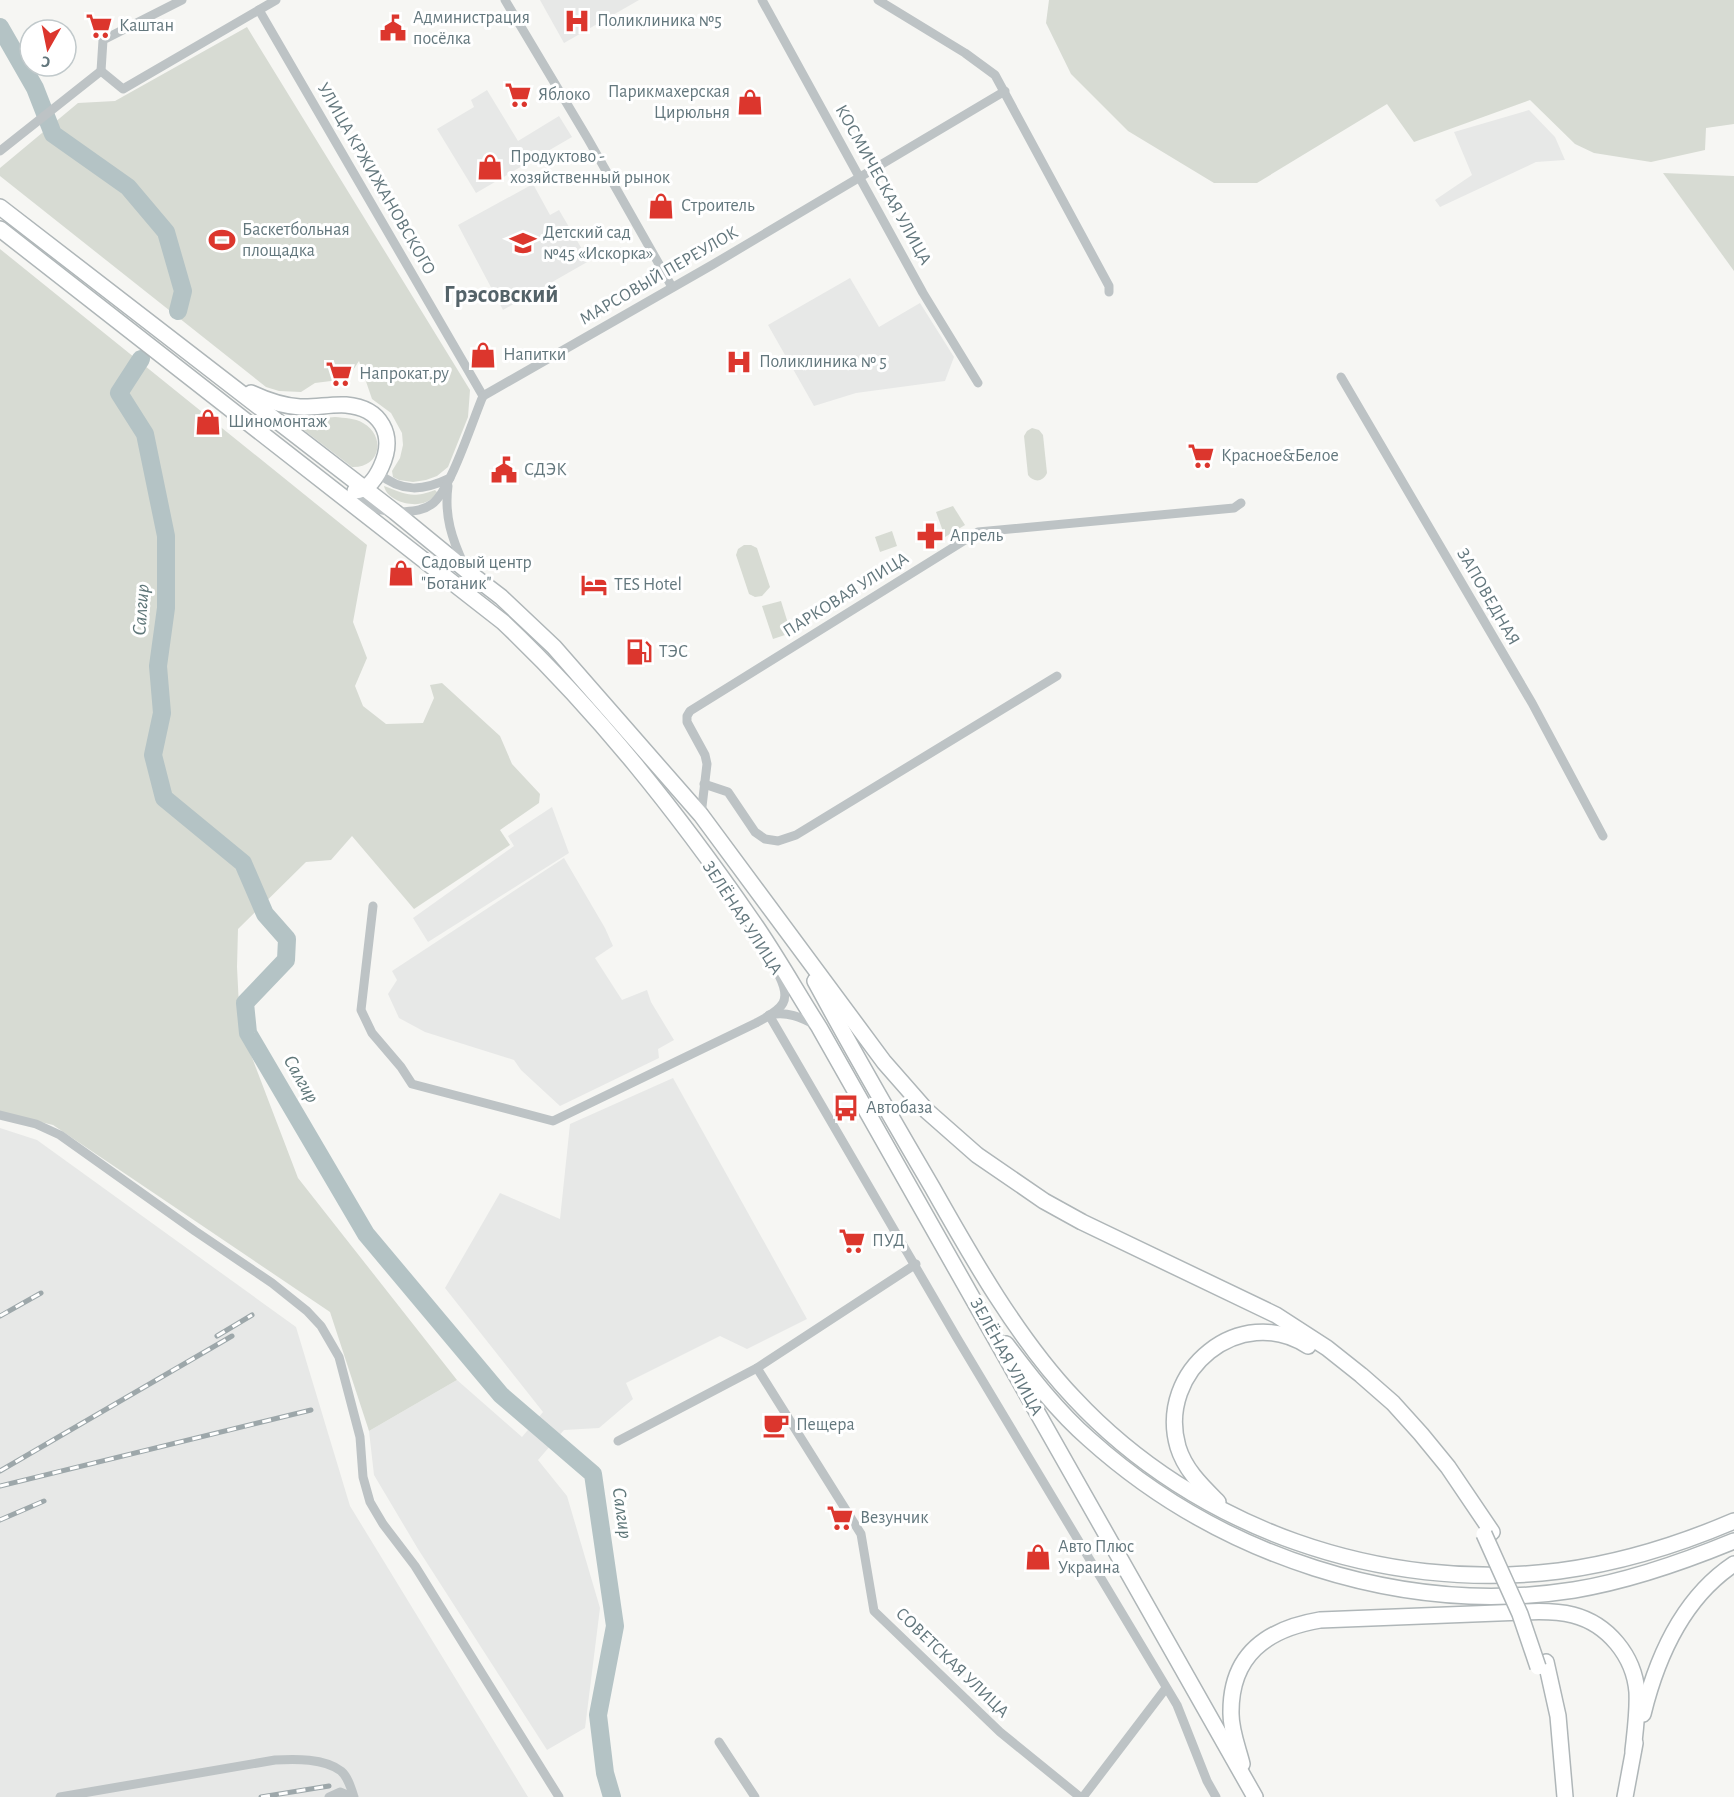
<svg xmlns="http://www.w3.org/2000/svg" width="1734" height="1797" font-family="'Alegreya Sans',sans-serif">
  <rect width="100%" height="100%" fill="#f6f6f3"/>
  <g fill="#e7e8e7">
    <polygon points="540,0 639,0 564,43"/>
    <polygon points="487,90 518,141 559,116 572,137 476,193 437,129 474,107 471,100"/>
    <polygon points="1529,110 1555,137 1565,160 1536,162 1440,207 1435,200 1472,175 1454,132"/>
    <polygon points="533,184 550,215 559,210 589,261 503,310 458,225"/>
    <polygon points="850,278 879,327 920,303 954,357 945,381 856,393 814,406 768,325"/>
    <polygon points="552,807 569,853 428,942 413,918 514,846 508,836"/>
    <polygon points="564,858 605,928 613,946 595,958 622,1000 647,990 651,1002 674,1040 658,1049 659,1058 560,1106 521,1070 514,1060 425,1032 399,1018 388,994 397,980 392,971"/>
    <polygon points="673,1078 807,1319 747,1349 720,1336 626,1383 633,1399 599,1428 564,1430 538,1460 567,1496 600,1608 585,1728 547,1750 418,1549 374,1475 369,1431 457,1380 522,1437 543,1412 445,1288 500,1193 560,1219 570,1124"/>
    <polygon points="0,1128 37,1140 296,1327 350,1506 528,1797 0,1797"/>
  </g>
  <g fill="#d7dbd3">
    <polygon points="1049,0 1734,0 1734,124 1706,128 1705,150 1651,162 1594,153 1575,144 1530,100 1414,142 1387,104 1257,183 1214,183 1128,131 1071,74 1046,23"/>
    <polygon points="247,27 470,390 468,417 448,467 437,476 426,480 413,482 399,480 393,477 392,471 400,458 403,445 402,433 391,413 372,399 359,361 347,379 315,383 301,392 279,391 266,387 0,176 0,168 78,103 115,101"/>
    <polygon points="1663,173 1734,176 1734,271"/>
    <polygon points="0,249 367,545 353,622 367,658 355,686 363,706 386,724 423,723 434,698 430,685 442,683 500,736 512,764 540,794 539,803 500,830 510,845 414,909 352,836 331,860 306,862 238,929 237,967 240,1026 298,1178 457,1380 369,1431 330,1312 53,1125 0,1112"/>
    <path d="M 335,417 C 344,418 355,418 363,423 C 386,436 381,468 352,467 L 292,421 Z"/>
    <path d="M 1032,428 L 1039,430 L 1043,435 L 1047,473 C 1043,482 1034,483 1028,475 L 1024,436 L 1027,431 Z"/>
    <path d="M 384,486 C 406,494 411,499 435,490 L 438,493 C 435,496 431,500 426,502 C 413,508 387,501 384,486 Z"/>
    <polygon points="953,506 965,525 945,537 936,512"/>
    <polygon points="892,531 897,546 880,552 875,537"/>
    <polygon points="744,545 751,545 757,548 770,587 762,596 755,597 749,594 736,555 738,549"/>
    <polygon points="781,601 791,633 773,639 762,606"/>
  </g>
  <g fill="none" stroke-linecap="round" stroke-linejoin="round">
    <g stroke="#b4c3c5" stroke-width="18">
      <polyline points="0,27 35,88 53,134 128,187 166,232 183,291 178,311"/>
      <polyline points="141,359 119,393 145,434 166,536 166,608 158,666 162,713 153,755 164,798 243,863 265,914 287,939 286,960 245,1003 248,1033 366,1234 501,1395 593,1474 615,1626 598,1715 605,1773 612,1797"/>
    </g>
    <g stroke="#afb6b8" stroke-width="18">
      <g id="primary">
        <polyline points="0,207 395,512 467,571 501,597 554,647 701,815 884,1062 927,1111 977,1155 1044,1201 1082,1222 1276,1315 1327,1348 1361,1375 1393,1403 1421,1434 1448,1467 1492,1532"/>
        <path d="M 0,229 L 503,622 C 598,712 677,812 751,919 C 775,953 796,991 819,1027 L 1255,1797"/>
        <path d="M 251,393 C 266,400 282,406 300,407 C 315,408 330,404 346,405 C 381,408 396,435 381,467 C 376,478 368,490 355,491"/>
        <path d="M 815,981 C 853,1051 892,1119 932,1187 C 972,1258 1018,1339 1074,1398 C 1196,1529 1382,1593 1559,1571 C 1619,1563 1678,1545 1734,1521"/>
        <path d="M 1006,1344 C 1031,1377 1057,1411 1089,1439 C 1218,1555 1401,1617 1574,1590 C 1629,1581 1683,1562 1734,1541"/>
        <path d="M 1218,1502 C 1202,1486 1185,1470 1178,1447 C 1156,1371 1240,1302 1308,1346"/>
        <polyline points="1546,1662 1558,1716 1565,1797"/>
        <path d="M 1643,1714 C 1657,1657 1683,1598 1734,1564"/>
        <path d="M 1242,1764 C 1238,1748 1231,1731 1231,1714 C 1230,1655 1267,1629 1320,1620 L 1523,1612 C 1540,1611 1557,1611 1573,1615 C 1608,1624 1634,1656 1637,1692 C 1638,1712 1635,1732 1633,1751"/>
        <polyline points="1625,1797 1635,1743"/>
      </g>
    </g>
    <g stroke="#bdc3c5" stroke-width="9">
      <polyline points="505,0 588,139 672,287"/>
      <polyline points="762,0 923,293 978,383"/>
      <polyline points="878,0 965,53 995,75 1109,286 1109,292"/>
      <polyline points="259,10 483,396"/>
      <polyline points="101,71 123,89 276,0"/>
      <polyline points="101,71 103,40 182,0"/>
      <polyline points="0,151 101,71"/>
      <polyline points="1341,377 1532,703 1603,836"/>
      <polyline points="483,396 712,265 1005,91"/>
      <path d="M 378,473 C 402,493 423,491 450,478"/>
      <path d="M 448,486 C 444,516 452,539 464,565"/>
      <path d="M 353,496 C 367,506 383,513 401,512 C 411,511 423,511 432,504 C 450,492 473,419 483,396"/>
      <polyline points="704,784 728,792 755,832 765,839 778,841 796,835 1057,676"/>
      <polyline points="701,815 707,764 705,755 687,722 687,716 690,711 978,532 1234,508 1241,503"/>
      <path d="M 373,906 L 361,1010 L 372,1033 L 401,1067 L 412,1084 L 553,1121 L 756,1023 C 765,1018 778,1012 783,1003 C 792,986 765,954 756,940"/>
      <path d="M 817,1026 C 801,1017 787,1011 769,1015 L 957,1338 L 1177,1705 L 1207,1781 L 1216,1797"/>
      <polyline points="0,1115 36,1124 60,1135 195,1231 272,1283 307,1311 321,1326 339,1357 360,1437 363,1477 370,1502 383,1524 415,1566 559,1797"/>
      <polyline points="757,1368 861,1534 874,1611 1000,1732 1080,1797"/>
      <polyline points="618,1441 757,1368 916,1264"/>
      <polyline points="719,1742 755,1797"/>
      <path d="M 60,1797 L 275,1760 C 295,1759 324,1758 341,1771 C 348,1777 351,1788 354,1797"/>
      <polyline points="329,1797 340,1792 352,1797"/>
      <polyline points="1083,1797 1166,1688"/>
    </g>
    <use href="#primary" stroke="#fff" stroke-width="15"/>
    <g stroke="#9da7aa" stroke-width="5">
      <g id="rail">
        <polyline points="0,1316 41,1293"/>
        <polyline points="217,1336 252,1315"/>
        <polyline points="0,1471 232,1336"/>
        <polyline points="0,1486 311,1410"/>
        <polyline points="0,1520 44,1501"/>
        <polyline points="261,1797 329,1786"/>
      </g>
    </g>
    <use href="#rail" stroke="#fff" stroke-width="3" stroke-dasharray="9" stroke-linecap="butt"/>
    <g stroke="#afb6b8" stroke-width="18" stroke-linecap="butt">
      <polyline id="primary-bridge" points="1484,1534 1520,1614 1538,1667"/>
    </g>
    <use href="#primary-bridge" stroke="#fff" stroke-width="15"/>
  </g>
  <defs>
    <g id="hospital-bare" transform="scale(2.07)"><path d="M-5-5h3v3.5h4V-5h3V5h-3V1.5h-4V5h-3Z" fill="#dc362d" stroke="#fff" stroke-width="2.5" paint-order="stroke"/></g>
    <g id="supermarket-bare" transform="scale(2.07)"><path d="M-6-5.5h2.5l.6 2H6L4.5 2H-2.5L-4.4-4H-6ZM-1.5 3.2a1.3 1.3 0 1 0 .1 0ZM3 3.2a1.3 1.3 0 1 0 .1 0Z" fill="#dc362d" stroke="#fff" stroke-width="2.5" paint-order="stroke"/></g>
    <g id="civic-bare" transform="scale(2.07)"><path d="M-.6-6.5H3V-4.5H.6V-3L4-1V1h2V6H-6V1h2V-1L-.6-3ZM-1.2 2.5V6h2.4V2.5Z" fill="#dc362d" stroke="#fff" stroke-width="2.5" paint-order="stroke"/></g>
    <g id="shop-bare" transform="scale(2.07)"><path d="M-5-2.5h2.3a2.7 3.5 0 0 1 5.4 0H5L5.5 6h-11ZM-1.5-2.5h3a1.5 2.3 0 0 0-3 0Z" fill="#dc362d" stroke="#fff" stroke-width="2.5" paint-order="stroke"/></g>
    <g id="stadium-bare" transform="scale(2.07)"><path d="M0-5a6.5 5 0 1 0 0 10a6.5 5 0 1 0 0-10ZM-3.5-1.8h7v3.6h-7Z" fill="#dc362d" stroke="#fff" stroke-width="2.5" paint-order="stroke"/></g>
    <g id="school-bare" transform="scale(2.07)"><path d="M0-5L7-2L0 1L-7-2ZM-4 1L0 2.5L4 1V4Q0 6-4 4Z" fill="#dc362d" stroke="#fff" stroke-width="2.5" paint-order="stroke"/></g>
    <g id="pharmacy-bare" transform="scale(2.07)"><path d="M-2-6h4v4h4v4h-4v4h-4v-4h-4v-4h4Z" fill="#dc362d" stroke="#fff" stroke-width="2.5" paint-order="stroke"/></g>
    <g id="hotel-bare" transform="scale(2.07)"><path d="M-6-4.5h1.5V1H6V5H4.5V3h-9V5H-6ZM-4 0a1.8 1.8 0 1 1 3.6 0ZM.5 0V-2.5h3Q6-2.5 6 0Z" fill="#dc362d" stroke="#fff" stroke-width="2.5" paint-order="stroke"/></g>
    <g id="fuel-bare" transform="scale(2.07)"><path d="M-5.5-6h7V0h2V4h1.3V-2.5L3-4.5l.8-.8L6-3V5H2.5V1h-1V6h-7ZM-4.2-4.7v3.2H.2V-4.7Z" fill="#dc362d" stroke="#fff" stroke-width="2.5" paint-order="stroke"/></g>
    <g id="bus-bare" transform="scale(2.07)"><path d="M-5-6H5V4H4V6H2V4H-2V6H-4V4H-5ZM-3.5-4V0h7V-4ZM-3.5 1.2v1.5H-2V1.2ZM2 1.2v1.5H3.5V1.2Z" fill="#dc362d" stroke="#fff" stroke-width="2.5" paint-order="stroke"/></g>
    <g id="cafe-bare" transform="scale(2.07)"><path d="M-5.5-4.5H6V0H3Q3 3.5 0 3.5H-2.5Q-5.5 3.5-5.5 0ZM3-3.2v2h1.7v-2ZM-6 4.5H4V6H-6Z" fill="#dc362d" stroke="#fff" stroke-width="2.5" paint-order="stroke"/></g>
  </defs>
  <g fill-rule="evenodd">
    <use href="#hospital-bare" x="577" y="21"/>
    <use href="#supermarket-bare" x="99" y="26"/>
    <use href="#civic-bare" x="393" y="28"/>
    <use href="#supermarket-bare" x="518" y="95"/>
    <use href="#shop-bare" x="750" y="102"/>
    <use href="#shop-bare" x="490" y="167"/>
    <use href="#shop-bare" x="661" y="206"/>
    <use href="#stadium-bare" x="222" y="240"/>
    <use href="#school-bare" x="523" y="243"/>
    <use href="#shop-bare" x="483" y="355"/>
    <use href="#hospital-bare" x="739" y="362"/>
    <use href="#supermarket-bare" x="339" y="374"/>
    <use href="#shop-bare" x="208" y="422"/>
    <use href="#supermarket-bare" x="1201" y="456"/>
    <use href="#civic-bare" x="504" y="470"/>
    <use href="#pharmacy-bare" x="930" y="536"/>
    <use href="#shop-bare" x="401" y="573"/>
    <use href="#hotel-bare" x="594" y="585"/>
    <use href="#fuel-bare" x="639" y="652"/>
    <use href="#bus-bare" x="846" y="1108"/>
    <use href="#supermarket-bare" x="852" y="1241"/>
    <use href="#cafe-bare" x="776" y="1425"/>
    <use href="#supermarket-bare" x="840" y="1518"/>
    <use href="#shop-bare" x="1038" y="1557"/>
  </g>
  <g text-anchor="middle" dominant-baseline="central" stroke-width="6" stroke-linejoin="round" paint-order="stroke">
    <g font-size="18" fill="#63777d" stroke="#fff" text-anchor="start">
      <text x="413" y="18">Администрация<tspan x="413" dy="21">посёлка</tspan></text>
      <text x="597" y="21">Поликлиника №5</text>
      <text x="119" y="26">Каштан</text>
      <text x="730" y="92" text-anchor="end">Парикмахерская<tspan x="730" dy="21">Цирюльня</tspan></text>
      <text x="538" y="95">Яблоко</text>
      <text x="510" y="157">Продуктово -<tspan x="510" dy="21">хозяйственный рынок</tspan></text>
      <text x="681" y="206">Строитель</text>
      <text x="242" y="230">Баскетбольная<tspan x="242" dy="21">площадка</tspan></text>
      <text x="543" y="233">Детский сад<tspan x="543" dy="21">№45 «Искорка»</tspan></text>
      <text x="503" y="355">Напитки</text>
      <text x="759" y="362">Поликлиника № 5</text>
      <text x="359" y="374">Напрокат.ру</text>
      <text x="228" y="422">Шиномонтаж</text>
      <text x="1221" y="456">Красное&amp;Белое</text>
      <text x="524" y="470">СДЭК</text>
      <text x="950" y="536">Апрель</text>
      <text x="421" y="563">Садовый центр<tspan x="421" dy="21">"Ботаник"</tspan></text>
      <text x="614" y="585">TES Hotel</text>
      <text x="659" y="652">ТЭС</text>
      <text x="866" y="1108">Автобаза</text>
      <text x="872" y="1241">ПУД</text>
      <text x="796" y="1425">Пещера</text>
      <text x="860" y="1518">Везунчик</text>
      <text x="1058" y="1547">Авто Плюс<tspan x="1058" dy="21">Украина</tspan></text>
    </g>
    <g font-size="18" fill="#63777d" stroke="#fff">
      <text transform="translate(376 179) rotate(60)">УЛИЦА КРЖИЖАНОВСКОГО</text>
      <text transform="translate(883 185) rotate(61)">КОСМИЧЕСКАЯ УЛИЦА</text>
      <text transform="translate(659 276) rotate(-30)">МАРСОВЫЙ ПЕРЕУЛОК</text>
      <text transform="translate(846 595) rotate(-32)">ПАРКОВАЯ УЛИЦА</text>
      <text transform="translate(1488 597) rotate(60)">ЗАПОВЕДНАЯ</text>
      <text transform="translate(742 918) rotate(57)">ЗЕЛЁНАЯ УЛИЦА</text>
      <text transform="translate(1006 1357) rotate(61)">ЗЕЛЁНАЯ УЛИЦА</text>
      <text transform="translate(952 1663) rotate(44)">СОВЕТСКАЯ УЛИЦА</text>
    </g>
    <g font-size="20" font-style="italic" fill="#5e7678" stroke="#fff">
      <text transform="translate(141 610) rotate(-86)">Салгир</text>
      <text transform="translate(301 1079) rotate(60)">Салгир</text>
      <text transform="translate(622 1513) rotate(82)">Салгир</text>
    </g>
    <g font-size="24" font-weight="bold" fill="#546369" stroke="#fff">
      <text x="501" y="295">Грэсовский</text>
    </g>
  </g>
  <g transform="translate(48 48) rotate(189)"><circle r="28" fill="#ffffff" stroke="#c1c9cb" stroke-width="1.5"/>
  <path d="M0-4.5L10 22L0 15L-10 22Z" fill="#dc362d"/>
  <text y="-9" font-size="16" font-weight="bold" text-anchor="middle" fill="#63777d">С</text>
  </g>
</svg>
